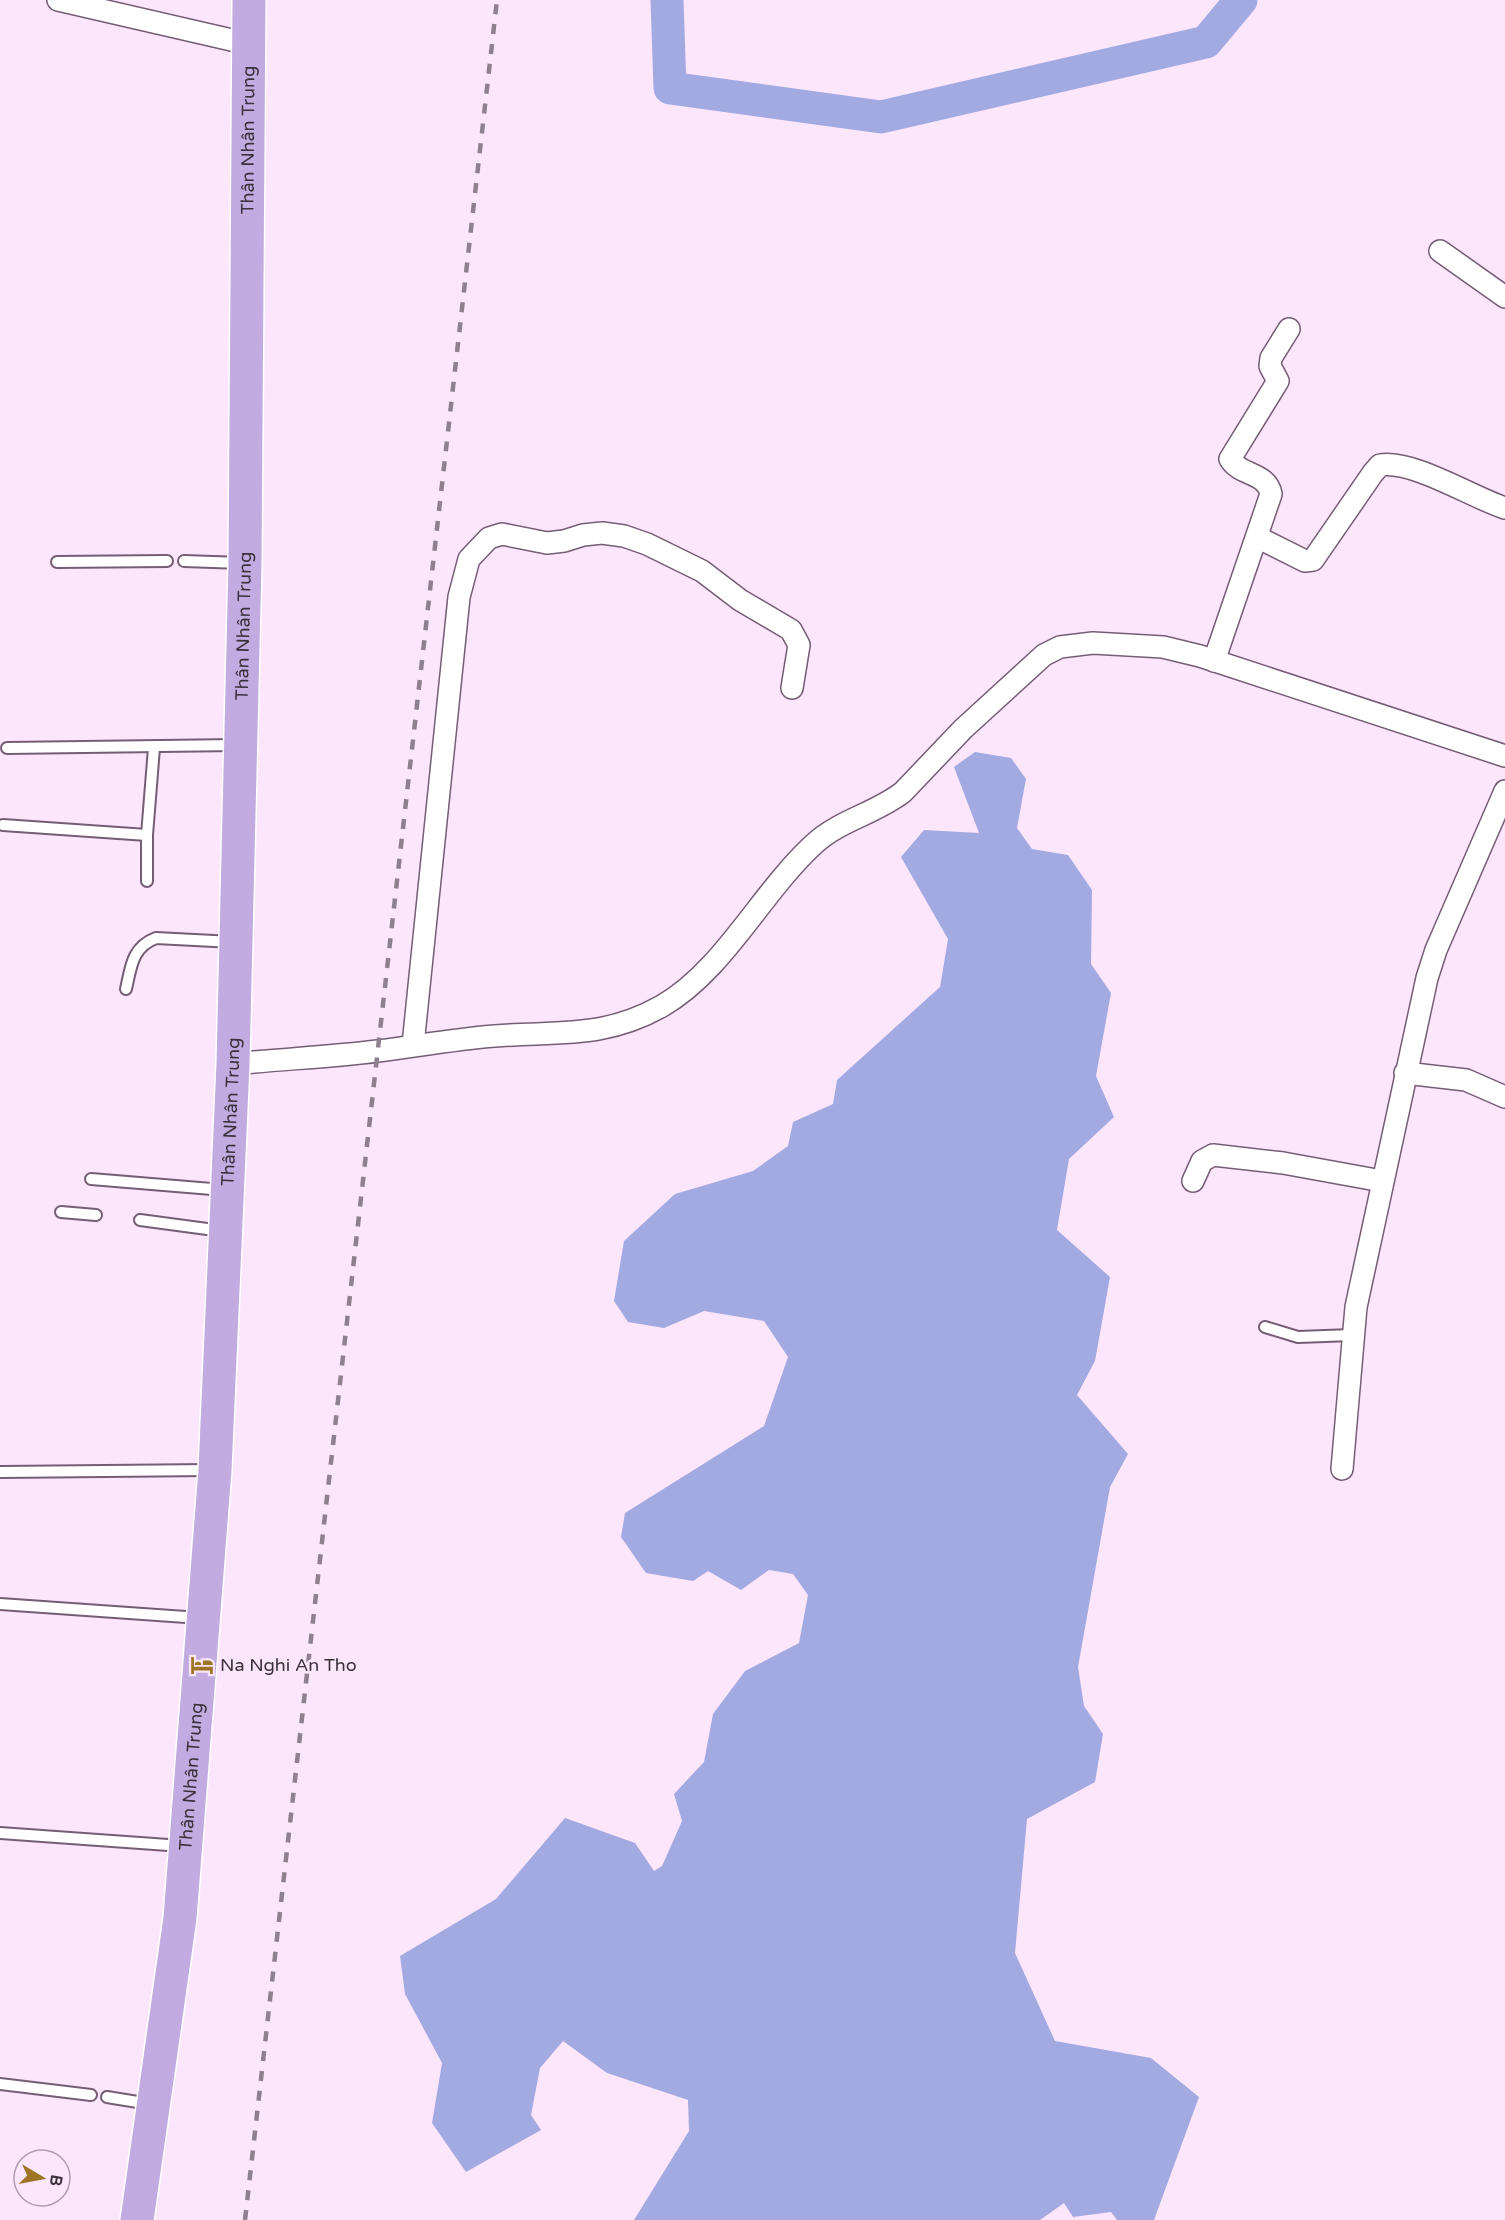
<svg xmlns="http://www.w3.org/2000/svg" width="1505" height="2220" font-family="'Varela Round',sans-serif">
  <rect width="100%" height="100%" fill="#fce6fc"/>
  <polygon fill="#a3a9e1" points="975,752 1011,758 1026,779 1017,828 1032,849 1068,855 1092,890 1091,964 1111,993 1096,1076 1114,1117 1069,1159 1057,1230 1110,1277 1095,1361 1077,1395 1128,1454 1110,1487 1078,1667 1084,1706 1103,1734 1095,1782 1027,1819 1015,1953 1055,2041 1151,2058 1199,2097 1154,2220 1117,2220 1111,2212 1073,2217 1064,2203 1040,2220 634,2220 689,2131 688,2100 607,2073 563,2041 540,2068 531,2115 541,2130 466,2172 432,2123 442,2063 405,1994 400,1956 496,1899 565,1818 635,1843 654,1871 662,1866 682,1821 674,1794 704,1762 713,1714 745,1671 799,1643 808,1595 793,1574 769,1570 741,1590 708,1571 693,1581 646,1573 621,1537 625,1513 764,1426 788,1357 764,1321 704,1311 664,1328 628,1322 614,1301 624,1241 675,1194 753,1171 788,1146 793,1122 833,1104 837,1080 940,987 948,939 901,857 924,830 979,833 954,767"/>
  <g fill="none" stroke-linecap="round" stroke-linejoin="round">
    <polyline stroke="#a3a9e1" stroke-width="33" points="667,0 670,88 881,117 1206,42 1241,0"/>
    <g stroke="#755d75" stroke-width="14">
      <g id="service">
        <polyline points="184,561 242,563"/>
        <polyline points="57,562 167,561"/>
        <polyline points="7,748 237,745"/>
        <polyline points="3,825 147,835"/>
        <polyline points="147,881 147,835 154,748"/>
        <path d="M 126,989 C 131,967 132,947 156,938 L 233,942"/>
        <polyline points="91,1179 224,1190"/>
        <polyline points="61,1212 96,1215"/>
        <polyline points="140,1220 222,1231"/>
        <polyline points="1265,1327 1298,1337 1352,1335"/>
        <polyline points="0,1472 211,1470"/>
        <polyline points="0,1604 200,1618"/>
        <polyline points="0,1833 182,1846"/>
        <polyline points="0,2084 91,2095"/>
        <polyline points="107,2097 150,2104"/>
      </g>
    </g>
    <g stroke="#755d75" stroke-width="24">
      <g id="minor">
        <polyline points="58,0 249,44"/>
        <polyline points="1440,251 1505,297"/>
        <path d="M 1257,537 L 1305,561 L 1313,560 L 1373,473 L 1380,465 C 1414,460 1471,497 1505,508"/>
        <path d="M 1214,661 L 1271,494 C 1267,472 1240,476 1230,459 L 1278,381 L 1270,366 L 1271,358 L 1289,329"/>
        <polyline points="413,1045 459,597 469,559 489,538 502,534 547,543 564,541 583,535 602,533 624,536 647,544 702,571 740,600 791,630 799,645 792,688"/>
        <path d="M 233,1064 C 281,1059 330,1057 378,1051 C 417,1046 456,1039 495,1036 C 557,1031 604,1039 662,1006 C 723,971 761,893 813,845 C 839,820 875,814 903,792 L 963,729 L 1044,655 L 1060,647 L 1093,643 L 1163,647 L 1200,656 L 1505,756"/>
        <polyline points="1405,1073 1466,1080 1505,1097"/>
        <polyline points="1193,1181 1202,1161 1213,1155 1283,1163 1382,1181"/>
        <polyline points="1342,1469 1356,1307 1427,978 1436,950 1505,791"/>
      </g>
    </g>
    <g stroke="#fff" stroke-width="36">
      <g id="primary">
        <path id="s1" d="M 137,2220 L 180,1918 L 215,1470 L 233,1064 L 245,563 L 249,0"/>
      </g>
    </g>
    <use href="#service" stroke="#fff" stroke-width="10"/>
    <use href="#minor" stroke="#fff" stroke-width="21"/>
    <use href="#primary" stroke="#c2abe0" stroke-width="33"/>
    <polyline stroke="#8f808f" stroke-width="4.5" stroke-dasharray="10 10" stroke-linecap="butt" points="245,2220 497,0"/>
  </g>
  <defs>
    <g id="hotel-bare" transform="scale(1.8)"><path d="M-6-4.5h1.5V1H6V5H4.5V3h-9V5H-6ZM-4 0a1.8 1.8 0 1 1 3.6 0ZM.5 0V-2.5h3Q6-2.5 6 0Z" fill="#9e7524" stroke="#fce6fc" stroke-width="2.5" paint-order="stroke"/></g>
  </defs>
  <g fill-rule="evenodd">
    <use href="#hotel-bare" x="202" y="1665"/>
  </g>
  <g text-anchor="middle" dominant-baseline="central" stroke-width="5" stroke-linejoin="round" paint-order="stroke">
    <g font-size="18" fill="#3b313b" stroke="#fce6fc">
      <text stroke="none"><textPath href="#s1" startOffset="2085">Thân Nhân Trung</textPath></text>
      <text stroke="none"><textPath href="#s1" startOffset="1599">Thân Nhân Trung</textPath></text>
      <text stroke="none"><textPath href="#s1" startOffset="1113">Thân Nhân Trung</textPath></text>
      <text stroke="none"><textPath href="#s1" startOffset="447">Thân Nhân Trung</textPath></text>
    </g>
    <g font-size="18" fill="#3b313b" stroke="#fce6fc" text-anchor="start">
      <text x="220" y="1665">Na Nghi An Tho</text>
    </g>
  </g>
  <g transform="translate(42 2178) rotate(100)"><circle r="28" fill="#fce6fc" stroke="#af9eaf" stroke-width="1.5"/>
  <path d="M0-4.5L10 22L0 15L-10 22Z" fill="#9e7524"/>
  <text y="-9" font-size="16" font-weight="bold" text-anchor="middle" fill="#3b313b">B</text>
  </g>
</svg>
